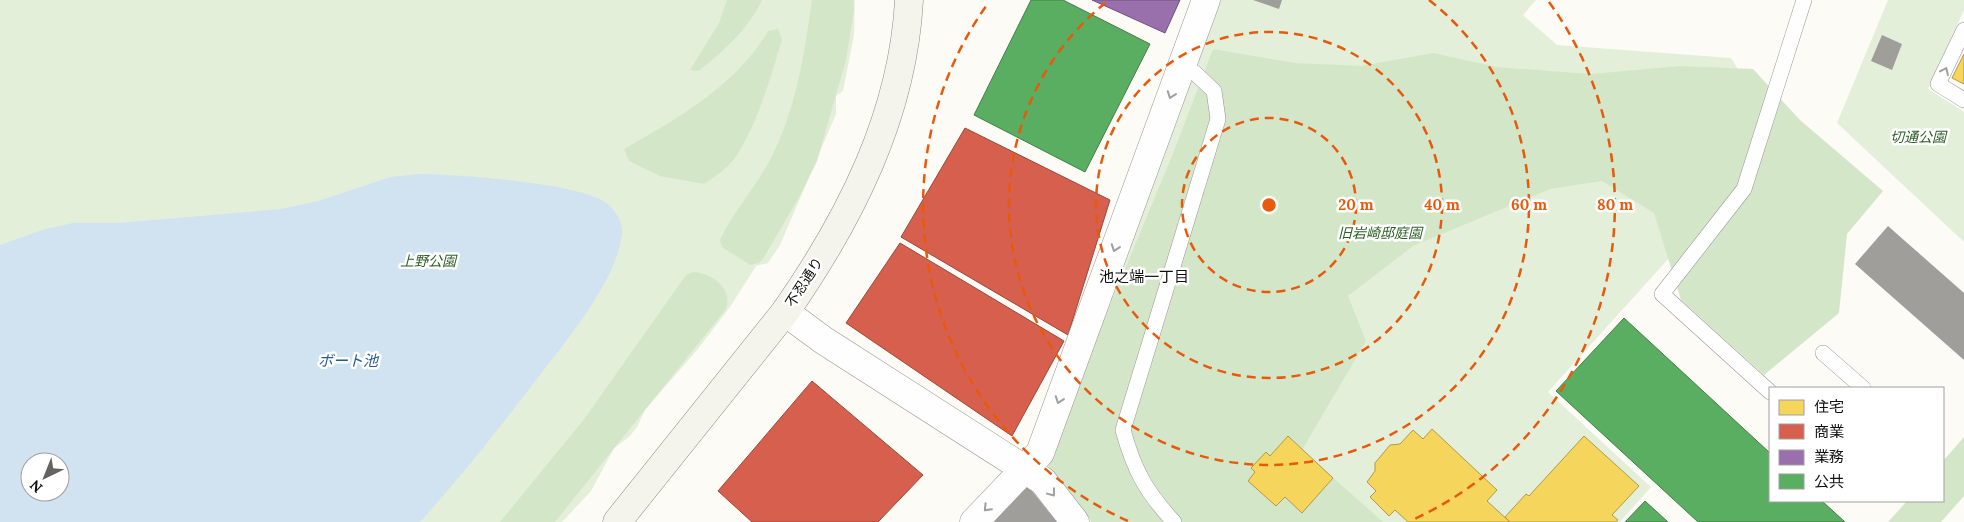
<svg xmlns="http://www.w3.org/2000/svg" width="1964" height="522" font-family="Lora,'Noto Sans JP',serif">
  <rect width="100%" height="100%" fill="#fcfbf6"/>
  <g fill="#e4efd9" fill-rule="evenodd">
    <path d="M 0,0 L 855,0 L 854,35 L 843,91 L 836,96 L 836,114 L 780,245 L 768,263 L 756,266 L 730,307 L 697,350 L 645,410 L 637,427 L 629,437 L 614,448 L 591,491 L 562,522 L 0,522 ZM 30,462 L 60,462 L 60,492 L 30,492 Z"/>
    <polygon points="1219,0 1536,0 1523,15 1557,45 1731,58 1754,95 1736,184 1548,392 1651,487 1620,522 1099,522 1053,461"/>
    <polygon points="1888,0 1964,0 1964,10 1928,89 1964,112 1964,242 1837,123"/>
  </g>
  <g fill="#d4e6c8">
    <path d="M 727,0 L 762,0 C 749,29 723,51 699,71 L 690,70 L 719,23 Z"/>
    <path d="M 812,0 L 853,0 L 854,10 L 846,60 L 817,161 L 802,192 L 763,259 L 759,263 L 750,265 L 722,247 L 720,240 C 733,212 754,189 769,162 C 796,111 804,56 812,0 Z"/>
    <path d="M 778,29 L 782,39 C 772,74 759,118 740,150 C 732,165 718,175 704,184 L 660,176 L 629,161 L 624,149 C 677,119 737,85 768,31 Z"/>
    <polygon points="1213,49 1295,63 1361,66 1433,53 1497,67 1591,74 1679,66 1753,69 1800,120 1883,191 1847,234 1839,313 1764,375 1681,300 1654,213 1602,181 1550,189 1413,246 1348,296 1366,341 1302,450 1383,522 1091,522 1045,462 1174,151"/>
    <path d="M 693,272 C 713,273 733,289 726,309 L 555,522 L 500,522 L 585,418 L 681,282 L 687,274 Z"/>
    <polygon points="1964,437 1964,496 1941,522 1888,522 1907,501 1943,501 1943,461"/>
  </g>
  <path fill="#d1e3f1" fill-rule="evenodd" d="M 419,174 C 453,174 590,183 610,206 C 617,213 623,223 622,233 C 618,280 565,342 537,379 C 499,428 462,476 420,522 L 0,522 L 0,245 L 45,229 L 73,223 L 118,223 L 281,209 L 318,201 L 390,177 ZM 30,462 L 60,462 L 60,492 L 30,492 Z"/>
  <g fill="#f6d55c" stroke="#b19a45">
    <polygon points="1964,54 1964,84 1952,78"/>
    <polygon points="1432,429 1497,490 1487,501 1510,522 1408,522 1395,510 1389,516 1370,497 1376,491 1367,482 1375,471 1375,463 1390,445 1400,444 1413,430 1423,439"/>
    <polygon points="1288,436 1333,478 1302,513 1285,497 1276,506 1248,481 1255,472 1251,468 1266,452 1270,456"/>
    <polygon points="1584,436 1639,486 1612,515 1618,520 1616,522 1510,522 1505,517 1526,494 1529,496"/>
  </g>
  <g fill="#d6604d" stroke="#9b483b">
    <polygon points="965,128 1110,200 1068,335 901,237"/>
    <polygon points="900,243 1064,341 1012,436 846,323"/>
    <polygon points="812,381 923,475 878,522 752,522 718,491"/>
  </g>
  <polygon fill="#9970ab" stroke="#70537c" points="1092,0 1180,0 1165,33"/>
  <g fill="#5aae61" stroke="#447f49">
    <polygon points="1031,0 1063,0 1150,44 1085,172 974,115"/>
    <polygon points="1624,318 1770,453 1770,501 1822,501 1845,522 1698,522 1556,391"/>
    <polygon points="1645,501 1668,522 1625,522"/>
  </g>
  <g fill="#a09e9b">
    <polygon points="1253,0 1282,0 1279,9"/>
    <polygon points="1882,35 1902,44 1892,70 1871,61"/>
    <polygon points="1888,226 1964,293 1964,360 1855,264"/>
    <polygon points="1028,486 1057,522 989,522"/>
  </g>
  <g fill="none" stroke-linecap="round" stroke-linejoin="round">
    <g stroke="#969694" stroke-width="16">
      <g id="lane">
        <polyline points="1964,30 1938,84 1964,100"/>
        <polyline points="1823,353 1863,388"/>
        <polyline points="1770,392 1662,294 1744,189 1804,0"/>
        <path d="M 1174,522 C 1146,492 1134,470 1123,430 L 1218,119 L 1214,91 L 1195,73 L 1182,65"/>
      </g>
    </g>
    <g stroke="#969694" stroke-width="29">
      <g id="street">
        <polyline points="785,312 823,340 1043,481 1075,522"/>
        <polyline points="974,522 1040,453 1206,0"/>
      </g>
    </g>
    <g stroke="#8d8c8a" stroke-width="29">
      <path id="secondary" d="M 617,522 L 785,312 C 850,219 903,115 909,0"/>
    </g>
    <use href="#lane" stroke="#fffefe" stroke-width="15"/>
    <use href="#street" stroke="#fffefe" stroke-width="28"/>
    <use href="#secondary" stroke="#f4f4ec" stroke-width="28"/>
  </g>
  <defs><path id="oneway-chevron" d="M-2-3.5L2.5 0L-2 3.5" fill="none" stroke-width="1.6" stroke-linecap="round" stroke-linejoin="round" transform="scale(1.25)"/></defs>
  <g stroke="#9f9f9f">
    <use href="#oneway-chevron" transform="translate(1945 71) rotate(-65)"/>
    <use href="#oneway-chevron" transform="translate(1171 95) rotate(110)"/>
    <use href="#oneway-chevron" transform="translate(1115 248) rotate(110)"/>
    <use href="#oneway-chevron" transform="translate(1059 400) rotate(110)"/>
    <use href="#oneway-chevron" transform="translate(1052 493) rotate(53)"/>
    <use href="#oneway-chevron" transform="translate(987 508) rotate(134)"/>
  </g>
  <g fill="none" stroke="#e8590c" stroke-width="2.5" stroke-dasharray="9 6">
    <circle cx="1269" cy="205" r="87"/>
    <circle cx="1269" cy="205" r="173"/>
    <path d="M1429 0A260 260 0 1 1 1109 0"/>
    <path d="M1128 521A346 346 0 0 1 989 2M1549 2A346 346 0 0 1 1410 521"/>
  </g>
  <g text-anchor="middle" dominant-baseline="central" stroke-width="5" stroke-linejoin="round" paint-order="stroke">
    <g font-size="14" font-style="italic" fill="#2f6027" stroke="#fff">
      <text x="1918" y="137">切通公園</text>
      <text x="1380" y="233">旧岩崎邸庭園</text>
      <text x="428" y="261">上野公園</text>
    </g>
    <g font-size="14" fill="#101010" stroke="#fff">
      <text transform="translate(804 282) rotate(-57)">不忍通り</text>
    </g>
    <g font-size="15" fill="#101010" stroke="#fff">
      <text x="1144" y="276">池之端一丁目</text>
    </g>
    <g font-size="15" font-style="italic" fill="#275c93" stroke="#fff">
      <text x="348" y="360">ボート池</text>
    </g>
  </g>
  <circle cx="1269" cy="205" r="8" fill="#e8590c" stroke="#fff" stroke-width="2.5"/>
  <g font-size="15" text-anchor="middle" font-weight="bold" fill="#e8590c" stroke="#fff" stroke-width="5" stroke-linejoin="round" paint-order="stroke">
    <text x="1356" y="210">20 m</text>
    <text x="1442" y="210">40 m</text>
    <text x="1529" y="210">60 m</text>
    <text x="1615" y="210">80 m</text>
  </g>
  <rect x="1769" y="387" width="175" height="115" fill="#ffffff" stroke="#9f9f9f"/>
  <rect x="1779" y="400" width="25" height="15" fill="#f6d55c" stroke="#9f9f9f"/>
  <text x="1814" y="412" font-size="15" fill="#101010">住宅</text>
  <rect x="1779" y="424" width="25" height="15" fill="#d6604d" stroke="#9f9f9f"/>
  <text x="1814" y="437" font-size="15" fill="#101010">商業</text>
  <rect x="1779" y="450" width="25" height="15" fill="#9970ab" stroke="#9f9f9f"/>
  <text x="1814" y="462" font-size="15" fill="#101010">業務</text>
  <rect x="1779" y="474" width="25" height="15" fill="#5aae61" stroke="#9f9f9f"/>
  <text x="1814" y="487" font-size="15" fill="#101010">公共</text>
  <g transform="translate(45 477) rotate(223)"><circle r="24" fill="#ffffff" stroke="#9f9f9f"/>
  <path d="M0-4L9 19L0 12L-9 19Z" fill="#636260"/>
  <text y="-8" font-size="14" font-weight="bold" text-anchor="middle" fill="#101010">N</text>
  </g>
</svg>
